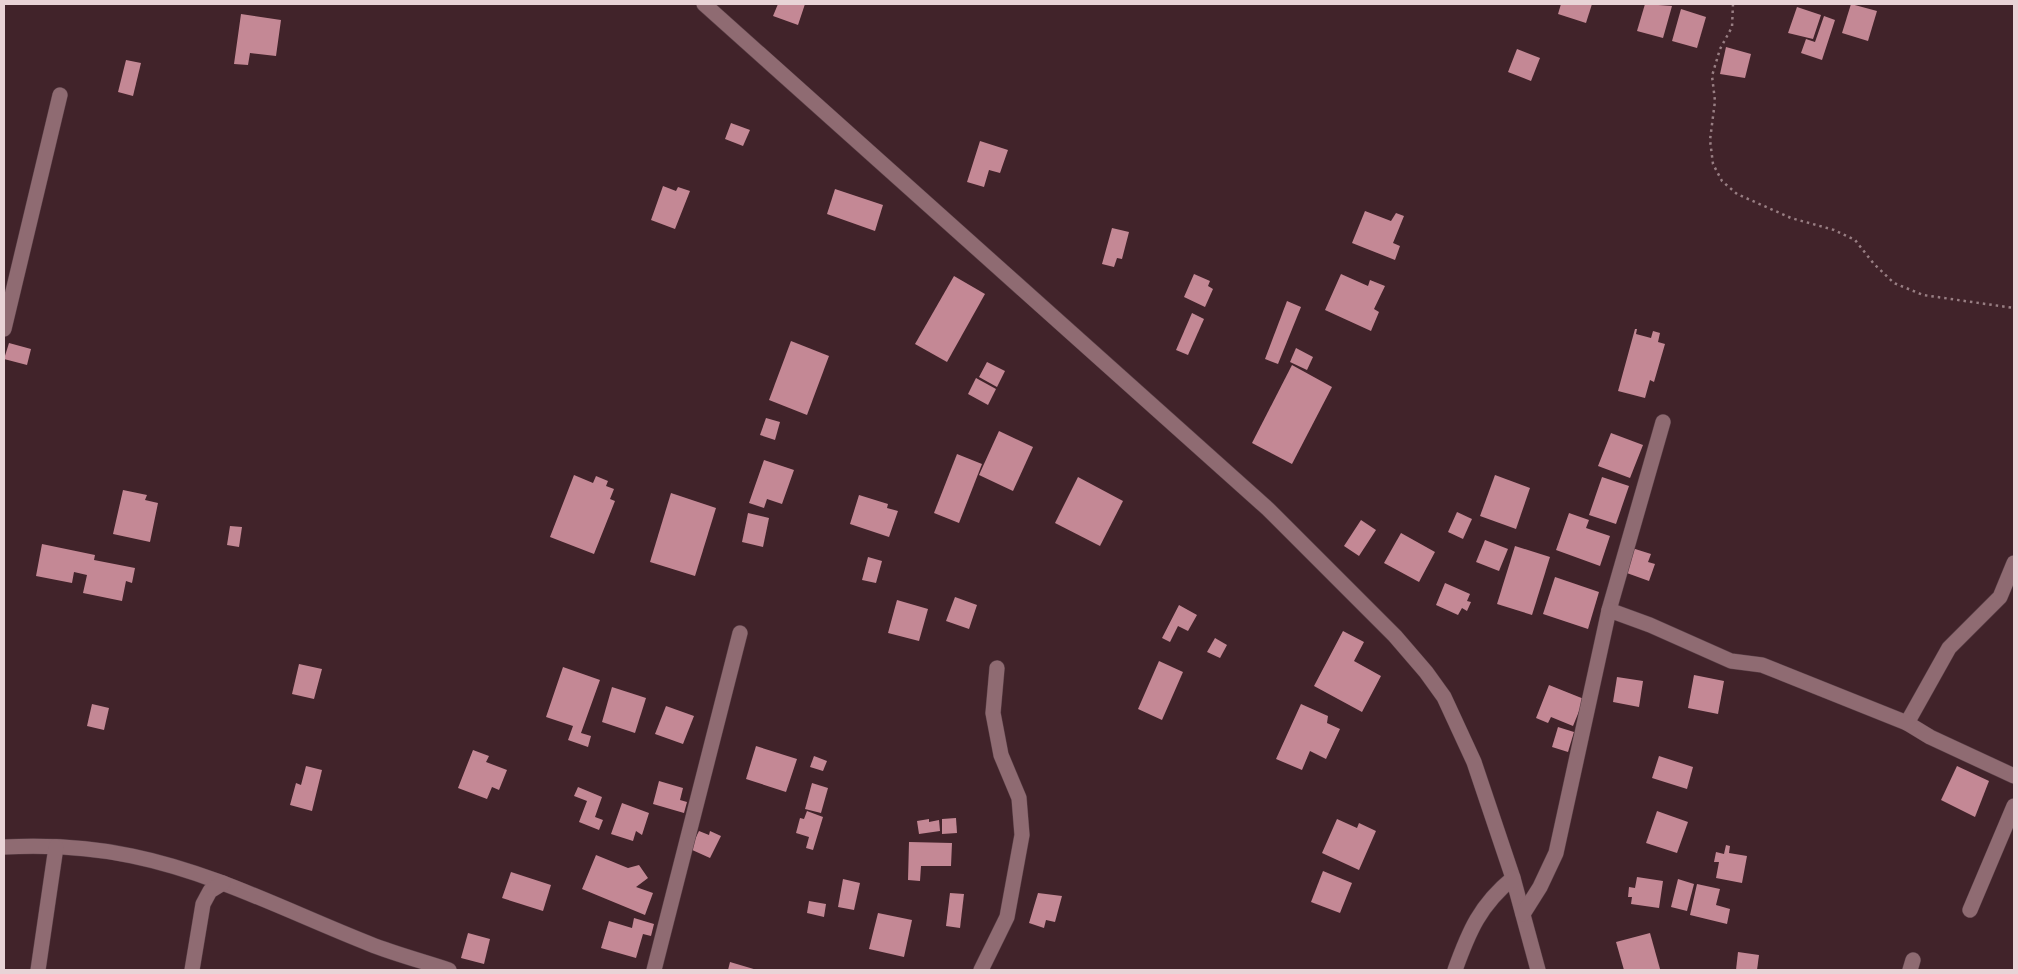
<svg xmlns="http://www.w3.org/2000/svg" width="2018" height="974" font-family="Lato,sans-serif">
  <rect width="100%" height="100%" fill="#41232a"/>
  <g fill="#c48895">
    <polygon points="778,4 805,4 798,25 773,16"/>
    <polygon points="1561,4 1592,4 1586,23 1558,14"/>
    <polygon points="1645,4 1672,6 1663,38 1637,31"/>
    <polygon points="1851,4 1877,11 1868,41 1842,33"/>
    <polygon points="1797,7 1821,15 1813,39 1788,33"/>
    <polygon points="1681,9 1706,17 1697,48 1672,41"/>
    <polygon points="241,14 281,20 276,56 250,53 248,65 234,64"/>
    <polygon points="1824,16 1835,20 1822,60 1801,53 1806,39 1815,42"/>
    <polygon points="1726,47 1751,54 1745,78 1720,74"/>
    <polygon points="1517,49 1540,58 1531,81 1508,72"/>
    <polygon points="126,60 141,63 133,96 118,92"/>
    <polygon points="731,123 750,130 743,146 725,139"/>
    <polygon points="980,141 1008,150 1000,173 989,170 984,187 967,182"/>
    <polygon points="663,186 676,191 678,187 690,191 675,229 651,220"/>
    <polygon points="835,189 883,205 875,231 827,214"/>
    <polygon points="1365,211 1391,221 1396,213 1404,216 1393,243 1400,246 1395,260 1352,243"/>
    <polygon points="1112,228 1129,232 1122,259 1117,258 1114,267 1102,264"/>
    <polygon points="1194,274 1210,281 1208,286 1213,289 1205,307 1184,297"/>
    <polygon points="1341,274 1368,286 1370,280 1385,286 1374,309 1379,312 1371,331 1325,310"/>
    <polygon points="954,276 985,294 947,362 915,344"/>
    <polygon points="1287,301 1301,307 1278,364 1265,359"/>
    <polygon points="1192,313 1204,319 1188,355 1176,350"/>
    <polygon points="1635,329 1637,329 1636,334 1651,338 1653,331 1660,333 1658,342 1665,344 1654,382 1650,380 1645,398 1618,391"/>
    <polygon points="791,341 829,356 807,415 769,400"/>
    <polygon points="9,343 31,349 27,365 4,359"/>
    <polygon points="1296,348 1313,357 1307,370 1290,362"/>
    <polygon points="987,362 1005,371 997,387 979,377"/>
    <polygon points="1292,365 1332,387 1292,464 1252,443"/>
    <polygon points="976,378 996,389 988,405 968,394"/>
    <polygon points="766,418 780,422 775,440 760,435"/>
    <polygon points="999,431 1033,447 1013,491 979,475"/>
    <polygon points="1611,433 1643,445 1630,478 1598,466"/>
    <polygon points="957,454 982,464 959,523 934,513"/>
    <polygon points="764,460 794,470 782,504 767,499 764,508 749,503"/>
    <polygon points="574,475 593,483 596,476 608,481 606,486 614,489 610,499 615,501 594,554 550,537"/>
    <polygon points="1495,475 1530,488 1516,529 1480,516"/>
    <polygon points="1078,477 1123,501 1100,546 1055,523"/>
    <polygon points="1602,477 1629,486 1616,524 1589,515"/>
    <polygon points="123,490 147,495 145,500 158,503 150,542 113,534"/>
    <polygon points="671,493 716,508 695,576 650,562"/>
    <polygon points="859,495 888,504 887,508 898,511 889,537 850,524"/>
    <polygon points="1457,512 1472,519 1463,539 1448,532"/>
    <polygon points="748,513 769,518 763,547 742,542"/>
    <polygon points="1569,513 1589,520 1586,528 1610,536 1600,566 1556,550"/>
    <polygon points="1361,520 1376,530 1359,556 1344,546"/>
    <polygon points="230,526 242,527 239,547 227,545"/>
    <polygon points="1401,533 1435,552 1419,582 1384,563"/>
    <polygon points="1485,540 1508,549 1499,571 1476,562"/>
    <polygon points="42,544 95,555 94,560 135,568 132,583 126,581 122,601 83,593 87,575 74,572 72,583 36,576"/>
    <polygon points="1515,546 1550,557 1532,615 1497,604"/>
    <polygon points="1632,548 1651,554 1648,562 1655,564 1649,581 1624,572"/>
    <polygon points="868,557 882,561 876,583 862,580"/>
    <polygon points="1555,577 1599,592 1588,629 1543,614"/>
    <polygon points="1445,583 1470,594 1467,601 1471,602 1467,611 1462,608 1458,615 1436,605"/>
    <polygon points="955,597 977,605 969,629 946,621"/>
    <polygon points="897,600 928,609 919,641 888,633"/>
    <polygon points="1179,605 1197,615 1188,631 1178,626 1170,642 1162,638"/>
    <polygon points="1343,631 1364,642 1354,661 1381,676 1362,712 1314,686"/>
    <polygon points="1215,638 1227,645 1220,658 1207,652"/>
    <polygon points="1159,661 1183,672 1162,720 1138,709"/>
    <polygon points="299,664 322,669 314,699 292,694"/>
    <polygon points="563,667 600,680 581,733 591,736 588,747 568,740 573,726 546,717"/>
    <polygon points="1694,675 1724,681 1718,714 1688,708"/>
    <polygon points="1617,677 1643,681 1639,707 1613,702"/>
    <polygon points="1549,685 1584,699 1573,726 1551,717 1548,723 1536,718"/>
    <polygon points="612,687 646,698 635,733 602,722"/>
    <polygon points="92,704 109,708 104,730 87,726"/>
    <polygon points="1301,704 1328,716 1327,723 1340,729 1326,759 1310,751 1302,770 1276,759"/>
    <polygon points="666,706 694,716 683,744 655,734"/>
    <polygon points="1558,727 1574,732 1568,752 1552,747"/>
    <polygon points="756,746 797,759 786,792 746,779"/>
    <polygon points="473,750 489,756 486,762 507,770 499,790 492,787 487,799 458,788"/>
    <polygon points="814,756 827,761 823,771 810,767"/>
    <polygon points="1659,756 1693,767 1687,789 1652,778"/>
    <polygon points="306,766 322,770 312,811 290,805 296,783 301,785"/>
    <polygon points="1957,766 1989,781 1975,817 1941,800"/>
    <polygon points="659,781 683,788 680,800 687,802 684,813 653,804"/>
    <polygon points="812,783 828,788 821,813 805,809"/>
    <polygon points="578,787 602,797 595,817 603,820 599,830 579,822 587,801 574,796"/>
    <polygon points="622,803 649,813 642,835 636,831 633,841 611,834"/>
    <polygon points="807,811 823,817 813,850 806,848 809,837 796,833 800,818 804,819"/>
    <polygon points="1657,811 1688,822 1677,853 1646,843"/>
    <polygon points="956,818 957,833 942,834 942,819"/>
    <polygon points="929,819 929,822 939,820 940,831 919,834 917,821"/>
    <polygon points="1337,819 1357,828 1359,823 1376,831 1359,870 1322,853"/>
    <polygon points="699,831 709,835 710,831 721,836 710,858 690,849"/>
    <polygon points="909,842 952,843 951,866 921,866 920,881 908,880"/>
    <polygon points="1726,845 1730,846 1729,853 1747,856 1742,883 1716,878 1719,862 1714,862 1716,852 1724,854"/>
    <polygon points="596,855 628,868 639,865 648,878 636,887 653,893 645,915 582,889"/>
    <polygon points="1323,871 1352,883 1340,913 1311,902"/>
    <polygon points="511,872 551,885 543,911 502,898"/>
    <polygon points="1637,877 1663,881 1659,908 1631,904 1632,897 1628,897 1629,887 1635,888"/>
    <polygon points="843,879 860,883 854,910 838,907"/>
    <polygon points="1678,879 1694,884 1687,911 1671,907"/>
    <polygon points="1697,884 1720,889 1716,905 1730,909 1727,924 1690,915"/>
    <polygon points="950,893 964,894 960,928 946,926"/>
    <polygon points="1038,893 1062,896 1055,922 1046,920 1044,928 1029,923"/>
    <polygon points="809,901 826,904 824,917 807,913"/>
    <polygon points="878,913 912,920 904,957 869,949"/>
    <polygon points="634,918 654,924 651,936 643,934 636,958 601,948 609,921 632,928"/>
    <polygon points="468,933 490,939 484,964 461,958"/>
    <polygon points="1650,933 1660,969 1624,970 1616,942"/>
    <polygon points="1738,952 1759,955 1757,970 1736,970"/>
    <polygon points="730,962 757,970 728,970"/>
  </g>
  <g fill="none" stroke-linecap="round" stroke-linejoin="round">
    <g stroke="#593f46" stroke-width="16">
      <g id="minor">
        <polyline points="704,4 1268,509 1395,636 1426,672 1444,697 1474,762 1513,878 1538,970"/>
        <polyline points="4,329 60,95"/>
        <polyline points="1609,610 1663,422"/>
        <polyline points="1907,723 1930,737 2014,776"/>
        <path d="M 4,847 C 47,845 90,847 132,856 C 215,873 291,913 370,944 C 395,954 422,961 449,970"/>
        <polyline points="1970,910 2014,806"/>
        <polyline points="1523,914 1540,887 1556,853 1609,610 1650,625 1731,661 1762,665 1907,723 1949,648 2000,597 2014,563"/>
        <polyline points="38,970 56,847"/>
        <polyline points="192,970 203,904 210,891 223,883"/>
        <polyline points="654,970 740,633"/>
        <polyline points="981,970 1007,917 1022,835 1019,798 1001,755 993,713 997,668"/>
        <path d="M 1455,970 C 1469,931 1480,905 1513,878"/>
        <polyline points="1910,970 1913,960"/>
      </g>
    </g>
    <polyline stroke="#987e83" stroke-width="2.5" stroke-dasharray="2.5 4" stroke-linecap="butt" points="1733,4 1732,27 1720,49 1712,76 1715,101 1710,140 1713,164 1722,181 1737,194 1791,218 1834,230 1855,240 1874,264 1894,283 1923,295 2014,308"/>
    <use href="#minor" stroke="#8f6b72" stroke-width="15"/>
  </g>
  <rect width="2018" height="974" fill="none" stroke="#e8d3d6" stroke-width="10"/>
</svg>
